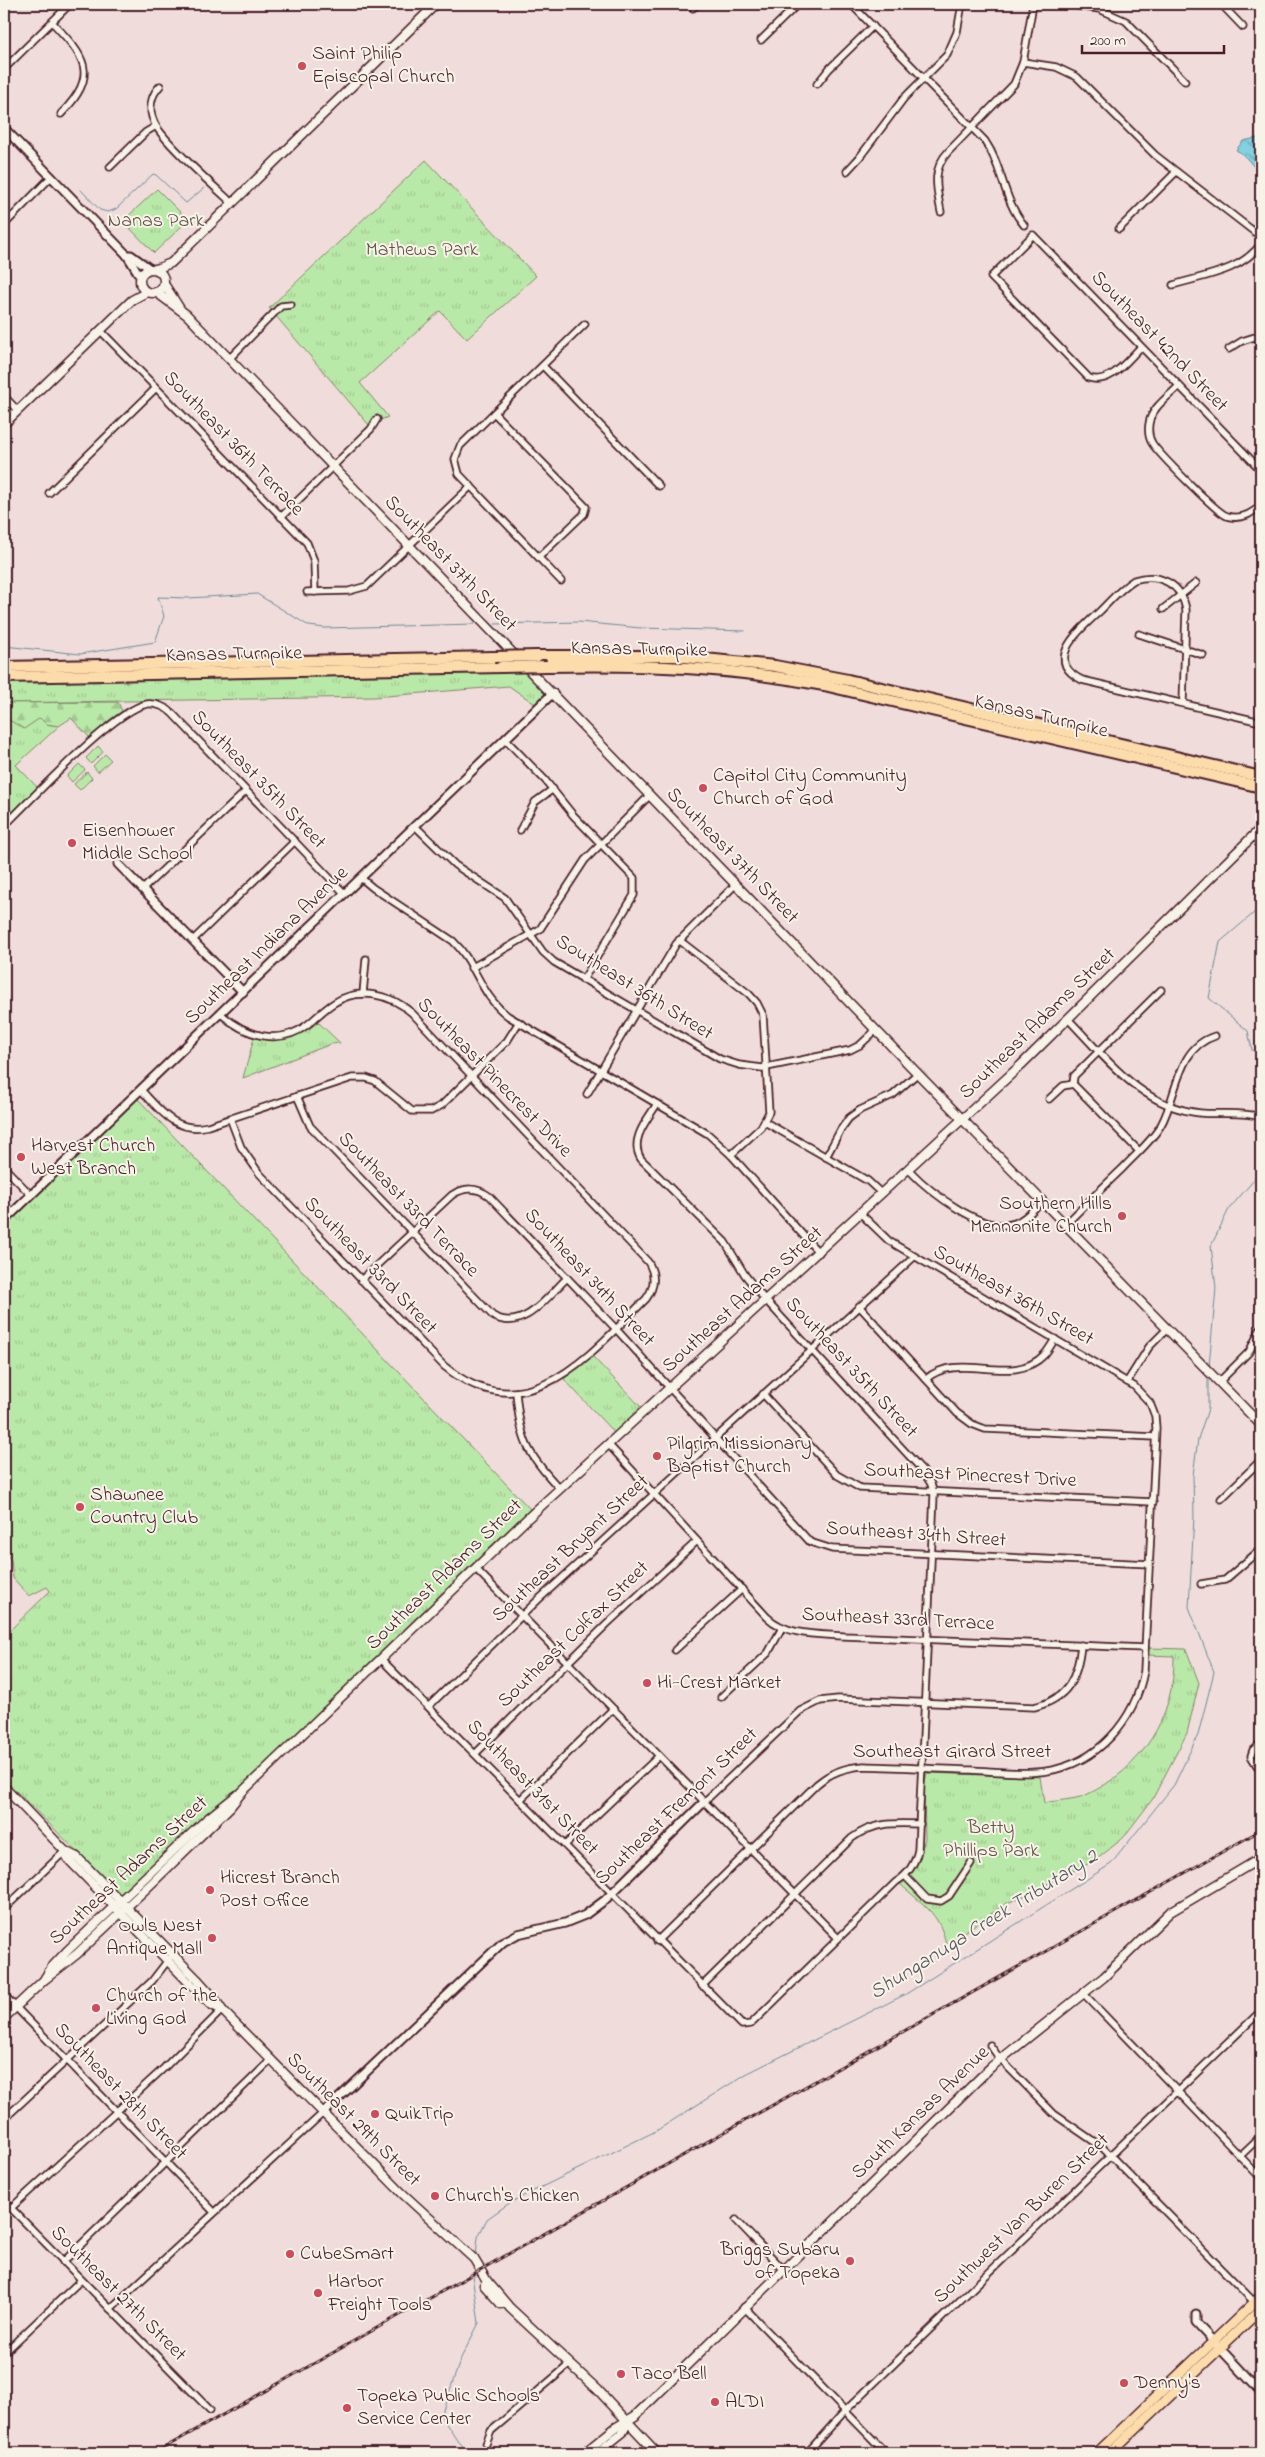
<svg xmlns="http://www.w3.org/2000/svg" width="1265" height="2457" font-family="'Indie Flower',sans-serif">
  <defs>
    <pattern id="grass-tufts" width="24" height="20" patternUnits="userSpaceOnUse" patternTransform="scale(1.25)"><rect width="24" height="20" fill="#b9e9a8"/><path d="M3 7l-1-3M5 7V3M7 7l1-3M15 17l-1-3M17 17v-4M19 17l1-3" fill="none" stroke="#a1c791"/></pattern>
    <pattern id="forest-firs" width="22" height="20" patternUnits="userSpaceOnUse" patternTransform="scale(1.25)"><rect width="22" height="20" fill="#b9e9a8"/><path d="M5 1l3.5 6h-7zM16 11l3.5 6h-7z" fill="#a1c791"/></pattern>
    <pattern id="water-waves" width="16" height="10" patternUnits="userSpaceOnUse" patternTransform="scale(1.25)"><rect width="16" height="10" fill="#82d0e0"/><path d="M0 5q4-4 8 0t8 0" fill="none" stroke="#72b2c0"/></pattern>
  </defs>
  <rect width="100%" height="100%" fill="#f0dddb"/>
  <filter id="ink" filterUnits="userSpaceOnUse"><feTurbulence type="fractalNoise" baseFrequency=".02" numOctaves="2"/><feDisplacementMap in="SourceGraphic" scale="10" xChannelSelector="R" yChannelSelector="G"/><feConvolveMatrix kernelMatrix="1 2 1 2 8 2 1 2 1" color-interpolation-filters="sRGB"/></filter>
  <g filter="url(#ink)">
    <g fill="url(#grass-tufts)" stroke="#82846a">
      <polygon points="426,160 536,276 467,339 440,311 360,383 388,417 369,425 269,308"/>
      <polygon points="157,189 188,220 154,253 123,221"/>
      <polygon points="524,669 545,690 546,693 535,704 509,686 374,697 4,703 4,682"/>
      <polygon points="40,717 46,724 59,726 16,765 38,788 5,818 4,719"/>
      <path d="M 318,1022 L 340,1043 L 331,1044 L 243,1078 L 254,1038 C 278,1042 299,1038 318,1022 Z"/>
      <polygon points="137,1098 530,1509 247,1781 120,1894 4,1779 4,1636 50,1591 47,1587 29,1596 13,1578 11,1560 4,1551 4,1227"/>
      <polygon points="591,1355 642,1408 614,1433 564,1379"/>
      <path d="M 1148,1648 L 1186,1649 L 1199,1683 L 1187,1733 L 1152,1800 L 1123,1838 L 1096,1860 L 1056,1879 L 1034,1892 L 1007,1903 L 946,1944 C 939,1912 923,1905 900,1884 L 915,1868 L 925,1839 L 924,1786 L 927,1773 L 1040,1777 L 1044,1803 C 1057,1800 1074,1800 1086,1795 C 1142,1769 1175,1717 1174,1656 L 1147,1655 Z"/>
    </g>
    <polygon fill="url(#forest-firs)" stroke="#82846a" points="118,702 122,711 109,720 90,738 71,718 59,726 46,724 40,718 24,729 6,718 4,719 4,703"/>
    <g fill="#b9e9a8" stroke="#82846a">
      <polygon points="98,746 103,752 91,764 86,758"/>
      <polygon points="105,754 111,760 98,772 93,766"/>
      <polygon points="79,764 85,770 72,782 67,776"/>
      <polygon points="87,772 92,778 80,790 74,784"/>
    </g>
    <path fill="url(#water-waves)" stroke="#6c8998" d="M 1261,137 L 1261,174 C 1252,166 1246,155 1236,150 L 1243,141 Z"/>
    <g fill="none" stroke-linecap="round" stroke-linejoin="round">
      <g stroke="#6c8998" stroke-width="1">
        <polyline points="81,190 100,210 108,212 116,209 153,174 156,175 186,203 204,188"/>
        <polyline points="495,624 579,622 641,628 745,631"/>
        <polyline points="4,646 80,654 155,642 164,616 158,597 188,598 257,594 309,626 325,628 475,624"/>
        <polyline points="1261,853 1261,862"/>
        <polyline points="1261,899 1254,913 1220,942 1209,998 1248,1031 1252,1050 1261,1055"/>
        <polyline points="1209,1366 1216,1288 1211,1246 1229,1209 1254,1180 1261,1161"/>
        <polyline points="476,2256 478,2237 487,2219 511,2202 656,2131 746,2074 906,1994 1111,1864 1174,1785 1198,1735 1214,1672 1189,1607 1194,1517 1193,1475 1198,1439 1208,1409 1208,1375"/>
        <polyline points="469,2453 458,2442 441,2416 461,2358 479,2323 473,2282 475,2267"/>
      </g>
      <g stroke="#4a1f2b" stroke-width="9">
        <g id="minor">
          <path d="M 851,4 L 985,141 C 1003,167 1003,200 1024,225"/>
          <polyline points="1063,4 1099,9 1126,21 1185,81"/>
          <polyline points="1221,4 1243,27"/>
          <polyline points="693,8 698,4"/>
          <path d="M 52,22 C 85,57 100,74 61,114"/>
          <polyline points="761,40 798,4"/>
          <polyline points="1023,62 1056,67 1077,77 1155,155 1261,237"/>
          <polyline points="4,69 70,4"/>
          <polyline points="817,84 829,69 873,26"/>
          <path d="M 160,86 C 151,95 148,109 154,122 C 161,140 215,187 232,203"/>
          <polyline points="110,167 146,132 156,126"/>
          <polyline points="847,171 859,158 904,98 947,55 957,32 962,4"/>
          <path d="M 941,212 C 937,190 931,170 948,152 L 1014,84 L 1023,62 L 1033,4"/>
          <polyline points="4,225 51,177"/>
          <polyline points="1119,229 1176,172"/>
          <path d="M 1173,285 C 1205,275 1240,272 1261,244"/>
          <polyline points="100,330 307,543 314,561 315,592"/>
          <path d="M 1141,347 C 1127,360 1111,385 1089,378 L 991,277 L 1033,235 C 1109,314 1185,392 1261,470"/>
          <polyline points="1229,349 1242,341 1261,335"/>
          <polyline points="229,359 281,306 291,305"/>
          <polyline points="543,366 659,486"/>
          <path d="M 1179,386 C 1168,397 1151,408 1149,424 C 1148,431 1149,438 1152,443 C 1158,453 1217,513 1227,516 C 1240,520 1251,515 1261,505"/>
          <polyline points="4,396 18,411"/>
          <polyline points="494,413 586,507 584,514 539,557"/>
          <polyline points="49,493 156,388"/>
          <polyline points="281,517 371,429 377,419"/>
          <polyline points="561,581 459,474 455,459 460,446 585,324"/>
          <polyline points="307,592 349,591 367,586 471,486"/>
          <polyline points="1163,609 1196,583"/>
          <polyline points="1139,634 1203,655"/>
          <path d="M 1183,703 L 1186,610 C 1182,584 1159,572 1134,580 C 1121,588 1111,600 1100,611 C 1082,628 1041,660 1082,680 L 1261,722"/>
          <polyline points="505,739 545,780 573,815 634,878 634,895 583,980"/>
          <path d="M 4,826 C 31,800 115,709 147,704 C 156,703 166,707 172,713 L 345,894"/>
          <polyline points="415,826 455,865 505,898 543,952 554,962 720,1059 739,1065 762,1068 850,1050 860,1045 876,1030"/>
          <polyline points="520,830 535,802 553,789"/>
          <path d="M 361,878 L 373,888 L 453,941 C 477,964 479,994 508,1016 L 708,1134 L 731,1155 L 819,1253"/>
          <polyline points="143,889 246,791"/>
          <polyline points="193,940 295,841"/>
          <polyline points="679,940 749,994 757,1003 763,1015 769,1112 761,1127 731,1155"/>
          <polyline points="471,968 540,929 585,860 650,795"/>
          <polyline points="363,994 366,959"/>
          <path d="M 221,1014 C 245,1035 278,1047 307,1025 C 316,1018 324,1009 334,1003 C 359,987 391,994 412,1013 L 648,1262 C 656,1275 655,1287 646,1299 C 589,1355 527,1434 444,1366 L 259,1173 L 241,1147 L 230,1118"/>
          <path d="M 1068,1019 C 1106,1058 1141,1107 1200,1113 C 1220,1115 1241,1111 1261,1117"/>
          <polyline points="1073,1084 1074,1076 1161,990"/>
          <polyline points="1073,1084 1139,1151"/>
          <path d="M 141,1090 C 160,1110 176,1134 208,1126 L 352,1078 L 366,1078 L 375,1081 L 412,1111 L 431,1111 L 442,1105 L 507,1041 L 519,1022"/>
          <polyline points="587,1094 676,944 736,884"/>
          <path d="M 297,1096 L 310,1126 L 493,1316 C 523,1333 547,1297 567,1278"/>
          <polyline points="1049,1099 1063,1086 1073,1084"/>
          <polyline points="765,1122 868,1181 882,1194"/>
          <polyline points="826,1157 841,1129 849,1118 860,1110 893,1095 918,1073"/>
          <polyline points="4,1167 31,1195"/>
          <path d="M 909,1170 C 929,1191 984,1235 1015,1223 C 1026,1219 1034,1209 1042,1201"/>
          <path d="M 1065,1225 C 1084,1206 1103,1187 1123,1168 C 1136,1154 1152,1141 1161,1125 C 1178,1095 1176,1048 1215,1036"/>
          <path d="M 361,1280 L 452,1195 C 464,1187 477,1187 489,1196 L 616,1329 L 810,1542 L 832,1549 L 1150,1564"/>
          <polyline points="859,1306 957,1413 972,1424 985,1429 1155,1437"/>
          <path d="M 926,1379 C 959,1350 1012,1388 1044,1355 C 1048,1351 1051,1345 1055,1339"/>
          <polyline points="1127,1382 1149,1347 1167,1329"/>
          <polyline points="1219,1382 1249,1352 1261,1328"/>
          <path d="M 516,1392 C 520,1440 527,1454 560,1489"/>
          <polyline points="763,1394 837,1475 860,1488 1153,1502"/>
          <path d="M 609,1445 L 767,1617 C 787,1636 818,1634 844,1636 L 1145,1648"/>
          <polyline points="1221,1499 1261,1460"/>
          <polyline points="476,1569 838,1938"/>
          <polyline points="1201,1584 1225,1580 1261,1549"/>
          <polyline points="675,1650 742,1589"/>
          <path d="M 381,1659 L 742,2025 L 751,2024 L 896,1882 C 909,1874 915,1864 918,1850 L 934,1495 L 931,1484 L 923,1471 L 761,1295 L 745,1275 L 725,1242 L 641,1159 C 629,1140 647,1120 657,1104"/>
          <polyline points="721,1697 768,1653 782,1628"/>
          <polyline points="429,1706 538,1600 914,1257"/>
          <polyline points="1261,1743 1253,1750 1251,1756 1261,1772"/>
          <polyline points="475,1754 607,1624 697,1541"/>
          <polyline points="520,1800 613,1709"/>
          <path d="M 704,1802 L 800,1711 L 820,1701 L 838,1699 L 1034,1707 C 1068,1699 1078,1677 1081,1645"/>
          <polyline points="565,1845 659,1756"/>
          <polyline points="905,1876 927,1899 941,1901 949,1896 971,1863"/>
          <polyline points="4,1909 65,1851"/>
          <path d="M 657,1941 L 817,1784 C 831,1772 846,1767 864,1766 C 899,1767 935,1769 971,1770 C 995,1771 1022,1775 1047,1771 C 1098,1763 1135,1720 1144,1671 L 1156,1428 L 1155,1416 L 1150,1403 L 1134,1386 L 889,1241 L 861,1214"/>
          <path d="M 702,1986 L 852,1838 C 873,1822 894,1823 920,1824"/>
          <polyline points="1084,1994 1261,2178"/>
          <polyline points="4,1995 214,2212"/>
          <polyline points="990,2045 1000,2059 1054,2114 1102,2147 1261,2309"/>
          <polyline points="4,2119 152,1981 169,1959"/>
          <polyline points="1240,2156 1261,2136"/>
          <polyline points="4,2201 210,2410"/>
          <polyline points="11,2208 164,2068 222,2010"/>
          <polyline points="736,2220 783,2269"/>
          <polyline points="63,2262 271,2060"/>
          <polyline points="744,2307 886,2453"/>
          <polyline points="110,2309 323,2113"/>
          <polyline points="4,2353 81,2280"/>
          <polyline points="486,2444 491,2431 570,2364"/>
          <polyline points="807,2453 845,2411 1261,2011"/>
        </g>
      </g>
      <g stroke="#4a1f2b" stroke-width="11">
        <g id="tertiary">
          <polyline points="4,128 127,255 140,276"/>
          <polyline points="127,255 131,255 149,268"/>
          <polyline points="118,864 243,992"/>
          <polyline points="4,1221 553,693"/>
          <polyline points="323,2113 503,1942 518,1934 565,1923 585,1915 605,1900 704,1802"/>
          <polyline points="1196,2314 1196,2323 1261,2392"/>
        </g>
      </g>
      <g stroke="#4a1f2b" stroke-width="11">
        <g id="secondary">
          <circle cx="152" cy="281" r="12"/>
          <polyline points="156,269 171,263 436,4"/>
          <polyline points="164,284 180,309"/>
          <polyline points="156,292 187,315 922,1078 1261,1425"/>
          <polyline points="4,424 132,300 147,292"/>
          <polyline points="4,1787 65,1851 77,1857 197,1979 215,1999 222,2010 402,2193 474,2259 487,2281 510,2308 598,2390 657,2453"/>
          <polyline points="65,1851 68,1859 210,2004 222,2010"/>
          <polyline points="45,1978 52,1967 67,1951 207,1819 237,1795"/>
          <polyline points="4,2018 44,1980 77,1954 153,1882 230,1807 242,1792 529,1517 1020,1066 1261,828"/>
          <polyline points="484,2285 501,2304"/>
          <polyline points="584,2453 615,2428 635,2416 991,2067 1104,1977 1170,1912 1261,1858"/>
          <polyline points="597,2453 622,2433 628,2422"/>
        </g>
      </g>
      <g stroke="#4a1f2b" stroke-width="12">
        <g id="primary">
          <polyline points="1097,2453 1261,2296"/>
          <polyline points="1110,2453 1261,2309"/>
        </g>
      </g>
      <g stroke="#4a1f2b" stroke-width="14">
        <g id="motorway">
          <polyline points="537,656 675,656 775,666 848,680 1261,777"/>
          <path d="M 547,666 C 643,664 729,667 824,685 L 1261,787"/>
          <polyline points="4,667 494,657"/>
          <polyline points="4,677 501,667"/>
        </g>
      </g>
      <use href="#minor" stroke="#f7f3e8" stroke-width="5.5"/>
      <use href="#tertiary" stroke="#f7f3e8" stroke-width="7"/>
      <use href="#secondary" stroke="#f7f3e8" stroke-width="8"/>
      <use href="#primary" stroke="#fddcac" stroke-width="9"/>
      <use href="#motorway" stroke="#fddcac" stroke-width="10"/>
      <g stroke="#4a1f2b" stroke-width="3">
        <polyline id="rail" points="155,2453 1261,1830"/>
      </g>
      <use href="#rail" stroke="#f7f3e8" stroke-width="1" stroke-dasharray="4" stroke-linecap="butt"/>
      <g stroke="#4a1f2b" stroke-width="14" stroke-linecap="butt">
        <g id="motorway-bridge">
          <polyline points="494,657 537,656"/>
          <polyline points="501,667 547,666"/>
        </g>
      </g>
      <use href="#motorway-bridge" stroke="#fddcac" stroke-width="10"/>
    </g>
  </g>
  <g fill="#d1495b" stroke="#f7f3e8" stroke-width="2">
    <circle cx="302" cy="66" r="5"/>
    <circle cx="703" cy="788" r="5"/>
    <circle cx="72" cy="843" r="5"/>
    <circle cx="21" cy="1157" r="5"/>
    <circle cx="1122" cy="1216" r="5"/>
    <circle cx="657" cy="1456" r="5"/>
    <circle cx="80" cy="1507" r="5"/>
    <circle cx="647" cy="1683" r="5"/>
    <circle cx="210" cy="1890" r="5"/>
    <circle cx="212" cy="1938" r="5"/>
    <circle cx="96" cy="2008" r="5"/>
    <circle cx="375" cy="2114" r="5"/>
    <circle cx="435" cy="2196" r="5"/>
    <circle cx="290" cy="2254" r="5"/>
    <circle cx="850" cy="2261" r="5"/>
    <circle cx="318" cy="2293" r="5"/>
    <circle cx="621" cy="2374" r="5"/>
    <circle cx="1124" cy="2383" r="5"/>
    <circle cx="715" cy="2402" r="5"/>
    <circle cx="347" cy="2408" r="5"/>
  </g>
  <g text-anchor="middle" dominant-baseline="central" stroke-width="4" stroke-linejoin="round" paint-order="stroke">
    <g font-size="20" fill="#4a1f2b" stroke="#f7f3e8" text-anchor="start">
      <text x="312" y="54">Saint Philip<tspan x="312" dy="23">Episcopal Church</tspan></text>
      <text x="713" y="776">Capitol City Community<tspan x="713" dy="23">Church of God</tspan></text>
      <text x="82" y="831">Eisenhower<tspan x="82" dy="23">Middle School</tspan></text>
      <text x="31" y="1146">Harvest Church<tspan x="31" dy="23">West Branch</tspan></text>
      <text x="1112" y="1204" text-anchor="end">Southern Hills<tspan x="1112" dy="23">Mennonite Church</tspan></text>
      <text x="667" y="1444">Pilgrim Missionary<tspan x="667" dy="23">Baptist Church</tspan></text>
      <text x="90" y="1495">Shawnee<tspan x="90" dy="23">Country Club</tspan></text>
      <text x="657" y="1683">Hi-Crest Market</text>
      <text x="220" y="1878">Hicrest Branch<tspan x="220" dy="23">Post Office</tspan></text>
      <text x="202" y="1926" text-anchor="end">Owls Nest<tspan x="202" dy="23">Antique Mall</tspan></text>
      <text x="106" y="1996">Church of the<tspan x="106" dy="23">Living God</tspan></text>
      <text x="385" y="2114">QuikTrip</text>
      <text x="445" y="2196">Church's Chicken</text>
      <text x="840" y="2250" text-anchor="end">Briggs Subaru<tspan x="840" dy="23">of Topeka</tspan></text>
      <text x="300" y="2254">CubeSmart</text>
      <text x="328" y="2282">Harbor<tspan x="328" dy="23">Freight Tools</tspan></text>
      <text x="631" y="2374">Taco Bell</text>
      <text x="1134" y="2383">Denny's</text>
      <text x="357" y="2396">Topeka Public Schools<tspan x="357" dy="23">Service Center</tspan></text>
      <text x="725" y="2402">ALDI</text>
    </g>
    <g font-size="20" fill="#66524a" stroke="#f7f3e8">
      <text x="156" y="221">Nanas Park</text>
      <text x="422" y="250">Mathews Park</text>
      <text x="991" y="1828">Betty<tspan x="991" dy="23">Phillips Park</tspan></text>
    </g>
    <g font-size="20" fill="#4a1f2b" stroke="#f7f3e8">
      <text transform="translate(1159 342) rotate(46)">Southeast 42nd Street</text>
      <text transform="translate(233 444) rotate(46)">Southeast 36th Terrace</text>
      <text transform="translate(450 564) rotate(46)">Southeast 37th Street</text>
      <text transform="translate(639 650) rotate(1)">Kansas Turnpike</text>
      <text transform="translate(234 655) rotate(-1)">Kansas Turnpike</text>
      <text transform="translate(1041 717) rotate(13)">Kansas Turnpike</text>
      <text transform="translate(258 780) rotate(46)">Southeast 35th Street</text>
      <text transform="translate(732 856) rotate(46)">Southeast 37th Street</text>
      <text transform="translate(267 946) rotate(-44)">Southeast Indiana Avenue</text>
      <text transform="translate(634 988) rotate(32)">Southeast 36th Street</text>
      <text transform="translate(1038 1024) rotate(-44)">Southeast Adams Street</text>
      <text transform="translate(494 1078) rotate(46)">Southeast Pinecrest Drive</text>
      <text transform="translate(408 1205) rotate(46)">Southeast 33rd Terrace</text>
      <text transform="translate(370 1266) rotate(46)">Southeast 33rd Street</text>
      <text transform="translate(589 1278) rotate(47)">Southeast 34th Street</text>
      <text transform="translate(1013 1296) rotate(30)">Southeast 36th Street</text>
      <text transform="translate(743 1300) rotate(-42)">Southeast Adams Street</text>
      <text transform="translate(851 1368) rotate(47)">Southeast 35th Street</text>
      <text transform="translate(970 1476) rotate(3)">Southeast Pinecrest Drive</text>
      <text transform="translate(916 1535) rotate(4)">Southeast 34th Street</text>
      <text transform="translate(571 1549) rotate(-43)">Southeast Bryant Street</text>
      <text transform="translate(445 1575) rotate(-44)">Southeast Adams Street</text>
      <text transform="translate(898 1620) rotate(3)">Southeast 33rd Terrace</text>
      <text transform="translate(574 1635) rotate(-44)">Southeast Colfax Street</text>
      <text x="952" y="1752">Southeast Girard Street</text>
      <text transform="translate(532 1788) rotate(46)">Southeast 31st Street</text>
      <text transform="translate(677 1807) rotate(-44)">Southeast Fremont Street</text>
      <text transform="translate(129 1871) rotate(-43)">Southeast Adams Street</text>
      <text transform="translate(120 2092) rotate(46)">Southeast 28th Street</text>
      <text transform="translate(921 2113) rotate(-44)">South Kansas Avenue</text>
      <text transform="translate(353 2120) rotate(45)">Southeast 29th Street</text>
      <text transform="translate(1022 2219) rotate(-44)">Southwest Van Buren Street</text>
      <text transform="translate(118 2294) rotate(45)">Southeast 27th Street</text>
    </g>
    <g font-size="21" font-style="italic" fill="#5b5461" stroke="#f7f3e8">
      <text transform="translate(984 1925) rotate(-32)">Shunganuga Creek Tributary 2</text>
    </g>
  </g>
  <rect width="1265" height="2457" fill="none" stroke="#f7f3e8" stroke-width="20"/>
  <rect x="10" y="10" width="1245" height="2437" fill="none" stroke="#4a1f2b" stroke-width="2" filter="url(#ink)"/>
  <path d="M1082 45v8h142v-8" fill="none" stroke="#4a1f2b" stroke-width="2.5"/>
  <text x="1090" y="45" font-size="15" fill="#4a1f2b" stroke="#f7f3e8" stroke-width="4" paint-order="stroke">200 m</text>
</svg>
